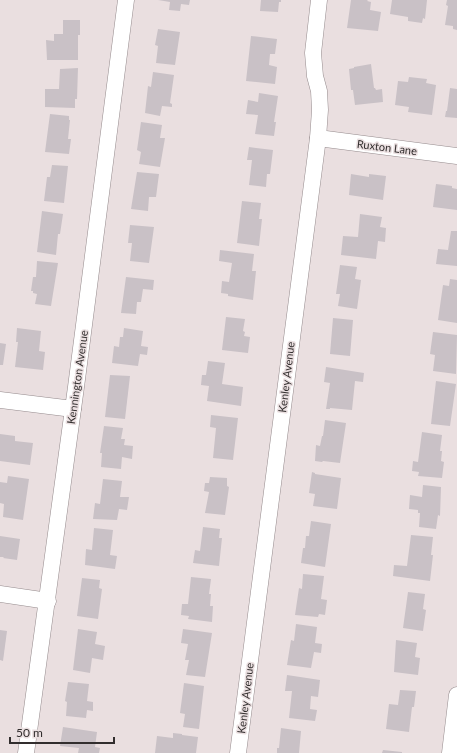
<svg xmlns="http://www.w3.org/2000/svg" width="457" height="753" font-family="Lato,sans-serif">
  <rect width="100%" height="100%" fill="#eadfe0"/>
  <g fill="#c9c1c6">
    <polygon points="158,0 190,0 189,5 181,4 180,11 169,10 170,2"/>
    <polygon points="261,0 281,0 281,2 279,2 278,12 260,11"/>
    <polygon points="351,0 368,0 367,1 371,2 370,10 381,12 378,31 347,28"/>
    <polygon points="392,0 427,0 425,19 423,18 422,23 408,21 408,17 390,14"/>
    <polygon points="447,0 457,0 457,30 453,29 453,26 445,25 448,6 446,5"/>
    <polygon points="63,20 80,20 80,35 78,35 78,60 47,60 46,40 54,41 54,34 63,34"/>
    <polygon points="158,29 180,32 175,65 156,63 158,46 155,45"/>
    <polygon points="251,36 277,39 275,54 270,54 269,65 277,67 275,84 246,81"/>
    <polygon points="371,64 374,88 375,88 376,90 382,89 383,102 355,105 353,90 351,90 349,69 354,68 354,67"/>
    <polygon points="78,68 77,99 75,99 75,108 45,107 45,89 59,89 60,69"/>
    <polygon points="153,72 174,75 170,103 172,104 172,107 162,106 160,116 145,113 148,86 151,87"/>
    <polygon points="409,77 427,79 426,83 436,85 432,115 408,112 409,107 395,105 398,81 408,82"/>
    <polygon points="450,88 457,89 457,118 445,117 446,111 447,111"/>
    <polygon points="259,93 278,96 274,122 276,122 274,136 255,134 258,115 246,114 248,100 258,102"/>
    <polygon points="50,114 69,116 69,120 70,120 68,139 71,139 69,154 45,152"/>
    <polygon points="141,122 162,125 160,138 165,138 160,167 139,164 141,152 137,150"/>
    <polygon points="249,147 273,150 270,174 267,174 266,187 249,185 252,160 247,160"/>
    <polygon points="52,165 68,166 64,203 44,201 47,177 50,177"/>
    <polygon points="137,172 159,174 156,197 149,197 148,211 131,209"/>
    <polygon points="351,174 369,177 369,174 386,176 383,200 349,195"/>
    <polygon points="436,184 452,186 452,188 457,189 457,210 433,207"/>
    <polygon points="242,201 261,203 259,219 262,219 259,246 237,243"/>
    <polygon points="42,211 63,214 60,234 58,234 56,255 37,252"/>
    <polygon points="360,214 382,217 380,227 386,228 385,242 378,241 376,259 341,255 343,236 358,237"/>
    <polygon points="130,225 154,227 149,263 130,261 132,243 128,243"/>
    <polygon points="451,231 457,231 457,266 436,264 438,249 448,250"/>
    <polygon points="220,250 254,254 252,271 256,271 253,300 228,296 228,294 221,293 222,281 229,282 232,263 219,261"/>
    <polygon points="37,261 58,263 51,306 35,304 37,294 33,293 33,291 31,291 33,277 36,277"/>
    <polygon points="340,265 357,267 355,279 361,280 357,309 338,306 340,294 336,294"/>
    <polygon points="126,277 154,280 153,290 143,289 141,302 137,302 136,314 121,313"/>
    <polygon points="450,279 457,280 457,323 438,320 443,285 449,286"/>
    <polygon points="226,317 245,319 243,331 245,332 244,336 250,337 248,353 222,350"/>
    <polygon points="333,318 353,320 350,356 330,354"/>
    <polygon points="17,328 41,331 39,351 45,352 43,370 15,367 18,342 16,342"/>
    <polygon points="124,328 143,331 141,346 148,347 147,355 140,354 138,366 112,363 114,346 119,347 120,337 123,337"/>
    <polygon points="433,332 457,335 456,374 433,371 435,355 430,354"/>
    <polygon points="0,343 6,344 3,365 0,365"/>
    <polygon points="208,361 225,363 222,384 243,387 241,406 207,401 209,386 201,385 202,375 206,375"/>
    <polygon points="326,367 364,373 363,382 355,381 352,410 330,408 330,409 326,409 330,383 324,382"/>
    <polygon points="110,375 130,376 125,419 105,417"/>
    <polygon points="436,381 456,384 450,426 431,424"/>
    <polygon points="211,415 238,418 233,460 213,458 216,428 210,427"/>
    <polygon points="325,420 346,423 340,463 323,461 322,462 315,461 316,445 320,446 322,436 323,436"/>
    <polygon points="104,426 123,428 121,439 125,439 124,445 133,446 132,459 122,457 121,469 101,467 102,453 100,453"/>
    <polygon points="422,432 442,435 440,451 442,451 441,461 444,462 442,478 418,476 419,472 412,471 413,461 418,462"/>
    <polygon points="0,434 15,436 15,441 33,443 30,465 0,461"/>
    <polygon points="312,472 315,473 315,474 341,478 337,509 313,506 315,494 309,493"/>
    <polygon points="8,476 29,479 23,520 3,517 4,504 0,503 0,482 7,483"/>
    <polygon points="210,477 227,478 227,486 229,487 225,515 205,513 209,492 204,491 205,483 209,483"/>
    <polygon points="103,479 122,481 120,497 129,497 127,510 119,509 117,520 93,519 95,503 100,504"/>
    <polygon points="423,485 441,487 440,516 438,515 436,529 419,527 420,513 418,513 418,510 409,509 410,495 422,497"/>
    <polygon points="311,521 331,524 325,567 301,563 303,548 305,548 306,536 309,536"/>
    <polygon points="203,527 220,529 219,538 222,538 219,566 193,563 195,550 200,551"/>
    <polygon points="94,528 113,530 110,555 117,556 115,569 85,565 86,549 92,550"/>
    <polygon points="411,535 433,537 431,555 433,555 430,581 393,576 394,565 407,566"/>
    <polygon points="0,536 20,539 17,560 3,558 4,557 0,557"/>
    <polygon points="303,574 324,576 321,599 327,600 325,615 319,614 318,617 295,615 299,588 302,589"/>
    <polygon points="191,577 211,579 209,594 211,594 210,606 213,606 212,622 188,619 189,616 181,615 182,604 188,604"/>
    <polygon points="82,578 100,580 99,588 102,589 98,619 77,616"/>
    <polygon points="408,592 425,594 423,609 426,610 423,631 403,628"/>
    <polygon points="296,624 317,627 315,643 322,644 321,653 314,652 311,668 287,665 291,640 294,641"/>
    <polygon points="78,629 97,632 95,644 105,646 103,660 92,658 90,673 73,670"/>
    <polygon points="183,629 212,633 205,677 186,675 189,660 185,660 188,644 181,643"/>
    <polygon points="0,630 7,631 3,661 0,660"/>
    <polygon points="396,640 417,643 415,657 420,658 418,675 394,672"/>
    <polygon points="287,675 320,680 318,697 311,696 310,709 317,710 315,721 289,718 292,691 285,691"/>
    <polygon points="68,682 89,684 87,701 93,702 93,711 87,710 86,718 66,716 67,702 65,701"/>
    <polygon points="184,683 204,686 199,729 183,727 185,714 180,713"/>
    <polygon points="400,690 416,691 414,707 412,707 409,732 386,729 389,704 398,705"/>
    <polygon points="63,727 97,732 95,747 100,748 99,753 78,753 79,748 60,746"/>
    <polygon points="281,728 301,731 299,753 277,753 277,748 279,748"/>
    <polygon points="173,733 182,734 182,735 198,737 196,753 155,753 157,736 173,738"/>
    <polygon points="383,750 402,752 402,753 382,753"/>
  </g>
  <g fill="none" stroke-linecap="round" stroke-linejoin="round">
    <g stroke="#958b8d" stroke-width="17">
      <g id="minor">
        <polyline points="318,138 457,156"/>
        <polyline points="0,400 73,409"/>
        <polyline points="0,594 48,601"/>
        <polyline points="26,753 76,387 126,0"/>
        <polyline points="238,753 318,138 320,110 319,91 315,76 313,53 319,0"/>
        <polyline points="450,753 457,695"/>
      </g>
    </g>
    <use href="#minor" stroke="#fff" stroke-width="16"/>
  </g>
  <g text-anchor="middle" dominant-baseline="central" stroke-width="3" stroke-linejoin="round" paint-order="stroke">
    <g font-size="11" fill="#322e2e" stroke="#eadfe0">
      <text transform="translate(387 147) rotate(7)">Ruxton Lane</text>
      <text transform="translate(77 377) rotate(-82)">Kennington Avenue</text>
      <text transform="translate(286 377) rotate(-83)">Kenley Avenue</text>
      <text transform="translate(245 698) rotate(-83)">Kenley Avenue</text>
    </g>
  </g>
  <path d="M10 737v6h104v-6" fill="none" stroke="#322e2e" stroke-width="2"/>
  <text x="16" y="737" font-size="12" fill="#322e2e" stroke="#eadfe0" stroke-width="3" paint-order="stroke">50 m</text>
</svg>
